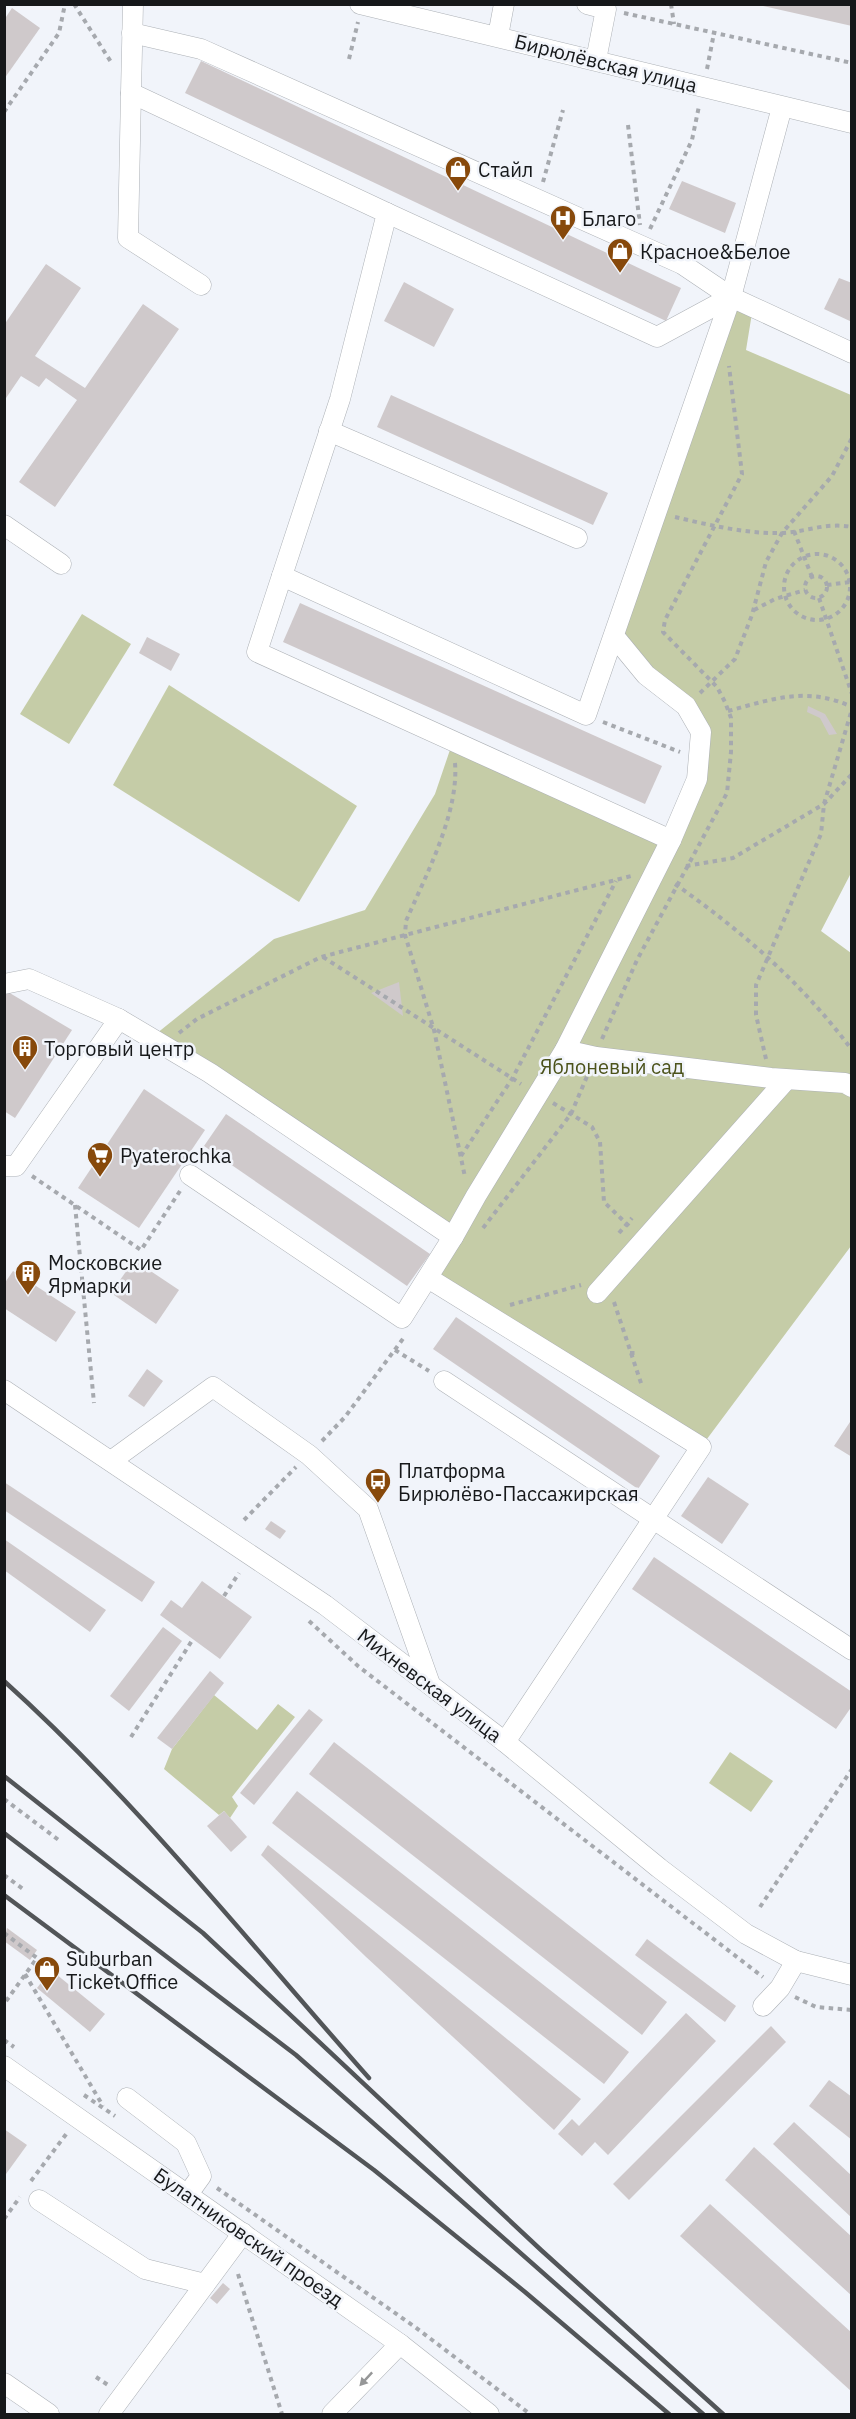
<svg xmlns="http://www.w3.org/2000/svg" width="856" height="2419" font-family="'IBM Plex Sans',sans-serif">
  <rect width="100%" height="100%" fill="#f1f4fa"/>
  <g fill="#c5cca7">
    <polygon points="731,297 753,307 746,350 851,395 851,873 821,931 851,953 852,1072 845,1083 852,1088 851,1246 701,1447 428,1278 453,1238 151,1038 274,939 365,910 435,794 453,741 671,840 701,732 614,636"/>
    <polygon points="82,614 131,644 69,744 20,714"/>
    <polygon points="169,685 357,806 299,902 113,785"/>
    <polygon points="214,1695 257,1730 278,1704 295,1717 232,1797 238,1806 230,1818 224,1811 219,1815 164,1769 172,1749"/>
    <polygon points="730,1752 773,1781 751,1812 709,1783"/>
  </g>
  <g fill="#cfc9cb">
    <polygon points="759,4 852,4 852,26 759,5"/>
    <polygon points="12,8 40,28 4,79 4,20"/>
    <polygon points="201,61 681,288 666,321 185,93"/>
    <polygon points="682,181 736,203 725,233 669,209"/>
    <polygon points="46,264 81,288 35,356 85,388 143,304 179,329 55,507 19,482 77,400 46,378 39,387 21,376 4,401 4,325"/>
    <polygon points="839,278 852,283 852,322 824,309"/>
    <polygon points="404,282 454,309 434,347 384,321"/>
    <polygon points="391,395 608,493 593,525 377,427"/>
    <polygon points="300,603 662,766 645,804 283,642"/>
    <polygon points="147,637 180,654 171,671 139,653"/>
    <polygon points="808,706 825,714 837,734 829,735 820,718 807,712"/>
    <polygon points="399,982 403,1016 371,993"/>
    <polygon points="8,992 72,1030 15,1118 4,1111 4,997"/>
    <polygon points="144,1089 205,1130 139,1228 78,1188"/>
    <polygon points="226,1114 430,1254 407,1286 204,1146"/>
    <polygon points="134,1260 179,1290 156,1324 111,1293"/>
    <polygon points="13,1271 76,1312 56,1342 4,1308 4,1284"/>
    <polygon points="456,1317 660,1456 638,1489 433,1349"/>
    <polygon points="147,1369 163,1381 144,1407 128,1396"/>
    <polygon points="852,1419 852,1457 834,1446"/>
    <polygon points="708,1477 749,1504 722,1544 681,1516"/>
    <polygon points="4,1482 155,1582 142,1602 4,1510"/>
    <polygon points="271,1521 286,1531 280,1539 265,1529"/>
    <polygon points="4,1539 106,1610 90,1632 4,1570"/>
    <polygon points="654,1557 852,1692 852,1706 836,1729 632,1589"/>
    <polygon points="202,1581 252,1617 220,1659 160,1615 171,1600 182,1608"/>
    <polygon points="163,1627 182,1641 129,1711 110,1696"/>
    <polygon points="210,1671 224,1683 172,1749 157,1738"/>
    <polygon points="309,1709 323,1720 254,1805 240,1793"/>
    <polygon points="334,1742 667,2002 642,2035 309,1774"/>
    <polygon points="297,1791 629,2052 604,2084 272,1823"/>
    <polygon points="224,1811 247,1837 231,1852 207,1826"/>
    <polygon points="268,1845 581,2099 554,2130 365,1956 261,1855"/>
    <polygon points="7,1928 37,1950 30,1960 4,1941"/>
    <polygon points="647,1939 736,2006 725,2022 635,1955"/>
    <polygon points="51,1970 105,2014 90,2032 37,1988"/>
    <polygon points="686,2013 716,2041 608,2155 595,2142 582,2156 558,2134 572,2119 579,2126"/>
    <polygon points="771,2026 786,2042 629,2200 613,2184"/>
    <polygon points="829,2080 852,2097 852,2140 809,2106"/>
    <polygon points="794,2122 852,2176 852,2218 773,2144"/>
    <polygon points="4,2129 27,2145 6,2174 4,2173"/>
    <polygon points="754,2147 852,2237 852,2296 725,2180"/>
    <polygon points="710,2204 852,2333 852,2392 680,2236"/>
    <polygon points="223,2283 230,2289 217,2304 210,2298"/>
  </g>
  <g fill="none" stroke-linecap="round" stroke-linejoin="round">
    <g stroke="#adb1b6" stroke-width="21">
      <g id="minor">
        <polyline points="133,4 131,93 387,213 340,399 257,652 671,840 565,1050 476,1196 453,1237"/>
        <polyline points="360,4 852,123"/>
        <polyline points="587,4 606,9 596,60"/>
        <polyline points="132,33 201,49 682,264 731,297 852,353"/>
        <polyline points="498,36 504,4"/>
        <polyline points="131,93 128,238 201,285"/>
        <polyline points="387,213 657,337 731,297"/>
        <polyline points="329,431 577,538"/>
        <polyline points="4,525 61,564"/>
        <polyline points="282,576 586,715 731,297 782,107"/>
        <polyline points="614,636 646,675 686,706 701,732 697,779 671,840"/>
        <polyline points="4,984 29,979 119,1019"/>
        <polyline points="565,1050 596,1057 771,1078 845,1083 852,1087"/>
        <polyline points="4,1166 16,1166 119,1019 210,1073 453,1237 402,1318 190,1175"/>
        <polyline points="428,1278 701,1447 505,1742"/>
        <polyline points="597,1293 786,1080"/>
        <polyline points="444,1381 852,1650"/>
        <polyline points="4,1390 325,1605 505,1742 659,1868 746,1934 796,1961 852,1975"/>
        <polyline points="111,1461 213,1387 309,1455 368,1509 430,1684"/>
        <polyline points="763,2006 780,1988 796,1961"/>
        <polyline points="4,2066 400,2344 489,2414"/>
        <polyline points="127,2098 186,2143 201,2176 188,2194"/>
        <polyline points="39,2200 145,2269 205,2284"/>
        <polyline points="4,2383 49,2414"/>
        <polyline points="109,2414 243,2233"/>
        <polyline points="332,2414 400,2344"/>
      </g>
    </g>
    <g stroke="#a6a9ae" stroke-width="4" stroke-dasharray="4.5 4.5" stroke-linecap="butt">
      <polyline points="74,4 111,62"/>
      <polyline points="671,4 674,24"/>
      <polyline points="624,13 852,63"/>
      <polyline points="349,59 358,22"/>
      <polyline points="707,69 714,33"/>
      <polyline points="4,112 59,33 65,4"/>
      <polyline points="628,125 640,225"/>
      <polyline points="543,182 563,110"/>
      <polyline points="650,229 692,140 699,106"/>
      <path d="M 675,517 C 709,525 746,534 782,533 C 806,532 826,522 852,527"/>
      <polyline points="794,531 812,577"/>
      <circle cx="817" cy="587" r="33"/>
      <circle cx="816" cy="587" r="11"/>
      <polyline points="827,585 850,582"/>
      <polyline points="819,598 852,694"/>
      <polyline points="754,610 775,599 805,590"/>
      <polyline points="700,693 735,659 752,615 766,562 782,533 832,476 852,438"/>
      <path d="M 728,711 C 773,699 807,686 852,707"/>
      <polyline points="603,722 680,752"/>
      <path d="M 455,763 C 459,813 426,875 406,921 L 405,935 L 434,1030 L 465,1177"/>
      <polyline points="686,866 733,858 824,804 852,774"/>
      <path d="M 675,884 C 743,932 802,983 852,1050"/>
      <polyline points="323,957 521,1084"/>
      <polyline points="179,1033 197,1019 321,957 631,876"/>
      <polyline points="602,1039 637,960 727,793 731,752 731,718 725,702 717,687 663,632 665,620 742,474 729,366"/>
      <polyline points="766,1059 756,1015 756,985 821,834 824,804 852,709"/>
      <polyline points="553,1103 592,1127 600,1142 604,1202 631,1228"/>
      <polyline points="461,1156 512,1079 616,881"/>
      <polyline points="32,1176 141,1250 180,1191"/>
      <polyline points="75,1205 94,1403"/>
      <polyline points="483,1228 571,1114 588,1074"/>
      <polyline points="619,1233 632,1218"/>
      <polyline points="614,1302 642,1386"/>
      <polyline points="510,1305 581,1285"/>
      <polyline points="395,1350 429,1371"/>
      <polyline points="630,1353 639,1353"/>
      <polyline points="322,1441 345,1417 405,1336"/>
      <polyline points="244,1520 296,1467"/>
      <polyline points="224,1596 239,1573"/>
      <polyline points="309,1621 358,1666 763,1977"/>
      <polyline points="131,1737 193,1639"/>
      <polyline points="4,1799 60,1841"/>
      <polyline points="4,1875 23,1889"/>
      <polyline points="760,1907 852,1769"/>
      <polyline points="4,1933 37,1958 4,2004"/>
      <polyline points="25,1974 103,2106"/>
      <polyline points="795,1997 816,2007 852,2010"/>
      <polyline points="4,2040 14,2047"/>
      <polyline points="84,2095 115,2116"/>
      <polyline points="31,2181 67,2133"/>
      <polyline points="217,2188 415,2327 530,2414"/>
      <polyline points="4,2219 20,2197"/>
      <polyline points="238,2274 282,2414"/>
      <polyline points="96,2377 108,2385"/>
    </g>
    <use href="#minor" stroke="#fff" stroke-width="20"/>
    <g stroke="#525558" stroke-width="4.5">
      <path d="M 4,1681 C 138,1802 250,1944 369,2078"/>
      <polyline points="4,1776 203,1933 541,2250 723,2414"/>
      <polyline points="4,1833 296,2055 703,2414"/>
      <polyline points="4,1895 374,2170 525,2292 669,2414"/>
    </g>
  </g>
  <defs><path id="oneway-solid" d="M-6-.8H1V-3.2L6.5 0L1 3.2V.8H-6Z" transform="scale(1.5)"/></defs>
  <use fill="#969798" href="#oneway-solid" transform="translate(366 2379) rotate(133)"/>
  <defs>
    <g id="shop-pin" transform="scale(1.35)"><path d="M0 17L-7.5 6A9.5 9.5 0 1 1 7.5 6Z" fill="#87490b" stroke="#f1f4fa"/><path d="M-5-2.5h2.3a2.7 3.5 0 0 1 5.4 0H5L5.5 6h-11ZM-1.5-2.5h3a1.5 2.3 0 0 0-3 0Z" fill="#fff"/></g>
    <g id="hospital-pin" transform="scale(1.35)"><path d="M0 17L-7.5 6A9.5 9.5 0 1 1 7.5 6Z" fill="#87490b" stroke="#f1f4fa"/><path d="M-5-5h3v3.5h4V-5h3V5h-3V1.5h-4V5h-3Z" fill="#fff"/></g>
    <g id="building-pin" transform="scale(1.35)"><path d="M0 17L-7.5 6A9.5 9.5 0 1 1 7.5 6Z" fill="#87490b" stroke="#f1f4fa"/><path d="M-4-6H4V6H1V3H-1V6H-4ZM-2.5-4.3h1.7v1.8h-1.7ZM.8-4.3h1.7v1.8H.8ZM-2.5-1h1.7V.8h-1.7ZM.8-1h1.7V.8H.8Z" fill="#fff"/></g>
    <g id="supermarket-pin" transform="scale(1.35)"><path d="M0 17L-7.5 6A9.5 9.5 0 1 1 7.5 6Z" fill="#87490b" stroke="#f1f4fa"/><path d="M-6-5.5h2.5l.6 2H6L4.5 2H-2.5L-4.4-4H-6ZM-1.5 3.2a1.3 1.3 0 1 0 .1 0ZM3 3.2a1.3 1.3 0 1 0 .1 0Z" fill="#fff"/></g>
    <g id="bus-pin" transform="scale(1.35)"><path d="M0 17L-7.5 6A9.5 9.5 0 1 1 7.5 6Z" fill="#87490b" stroke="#f1f4fa"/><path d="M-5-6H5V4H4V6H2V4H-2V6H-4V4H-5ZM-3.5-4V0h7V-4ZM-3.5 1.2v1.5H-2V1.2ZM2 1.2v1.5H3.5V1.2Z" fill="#fff"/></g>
  </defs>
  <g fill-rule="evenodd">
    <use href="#shop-pin" x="458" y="169"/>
    <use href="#hospital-pin" x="563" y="218"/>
    <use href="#shop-pin" x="620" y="251"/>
    <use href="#building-pin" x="25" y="1048"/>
    <use href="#supermarket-pin" x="100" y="1155"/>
    <use href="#building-pin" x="28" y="1273"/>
    <use href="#bus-pin" x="378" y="1481"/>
    <use href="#shop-pin" x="47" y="1969"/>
  </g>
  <g text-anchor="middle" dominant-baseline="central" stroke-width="5" stroke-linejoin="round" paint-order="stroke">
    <g font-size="20" fill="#16181a" stroke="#f1f4fa">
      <text transform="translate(606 63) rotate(14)">Бирюлёвская улица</text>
      <text transform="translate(430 1685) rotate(37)">Михневская улица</text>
      <text transform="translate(249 2237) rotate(35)">Булатниковский проезд</text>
    </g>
    <g font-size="20" fill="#16181a" stroke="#f1f4fa" text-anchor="start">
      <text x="478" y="169">Стайл</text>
      <text x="582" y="218">Благо</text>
      <text x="640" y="251">Красное&amp;Белое</text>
      <text x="44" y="1048">Торговый центр</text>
      <text x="120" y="1155">Pyaterochka</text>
      <text x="48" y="1262">Московские<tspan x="48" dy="23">Ярмарки</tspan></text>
      <text x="398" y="1470">Платформа<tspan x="398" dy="23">Бирюлёво-Пассажирская</tspan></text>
      <text x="66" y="1958">Suburban<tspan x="66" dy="23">Ticket Office</tspan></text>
    </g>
    <g font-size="20" fill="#4b521a" stroke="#f1f4fa">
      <text x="612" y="1066">Яблоневый сад</text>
    </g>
  </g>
  <rect width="856" height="2419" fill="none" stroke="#16181a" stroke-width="12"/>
</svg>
